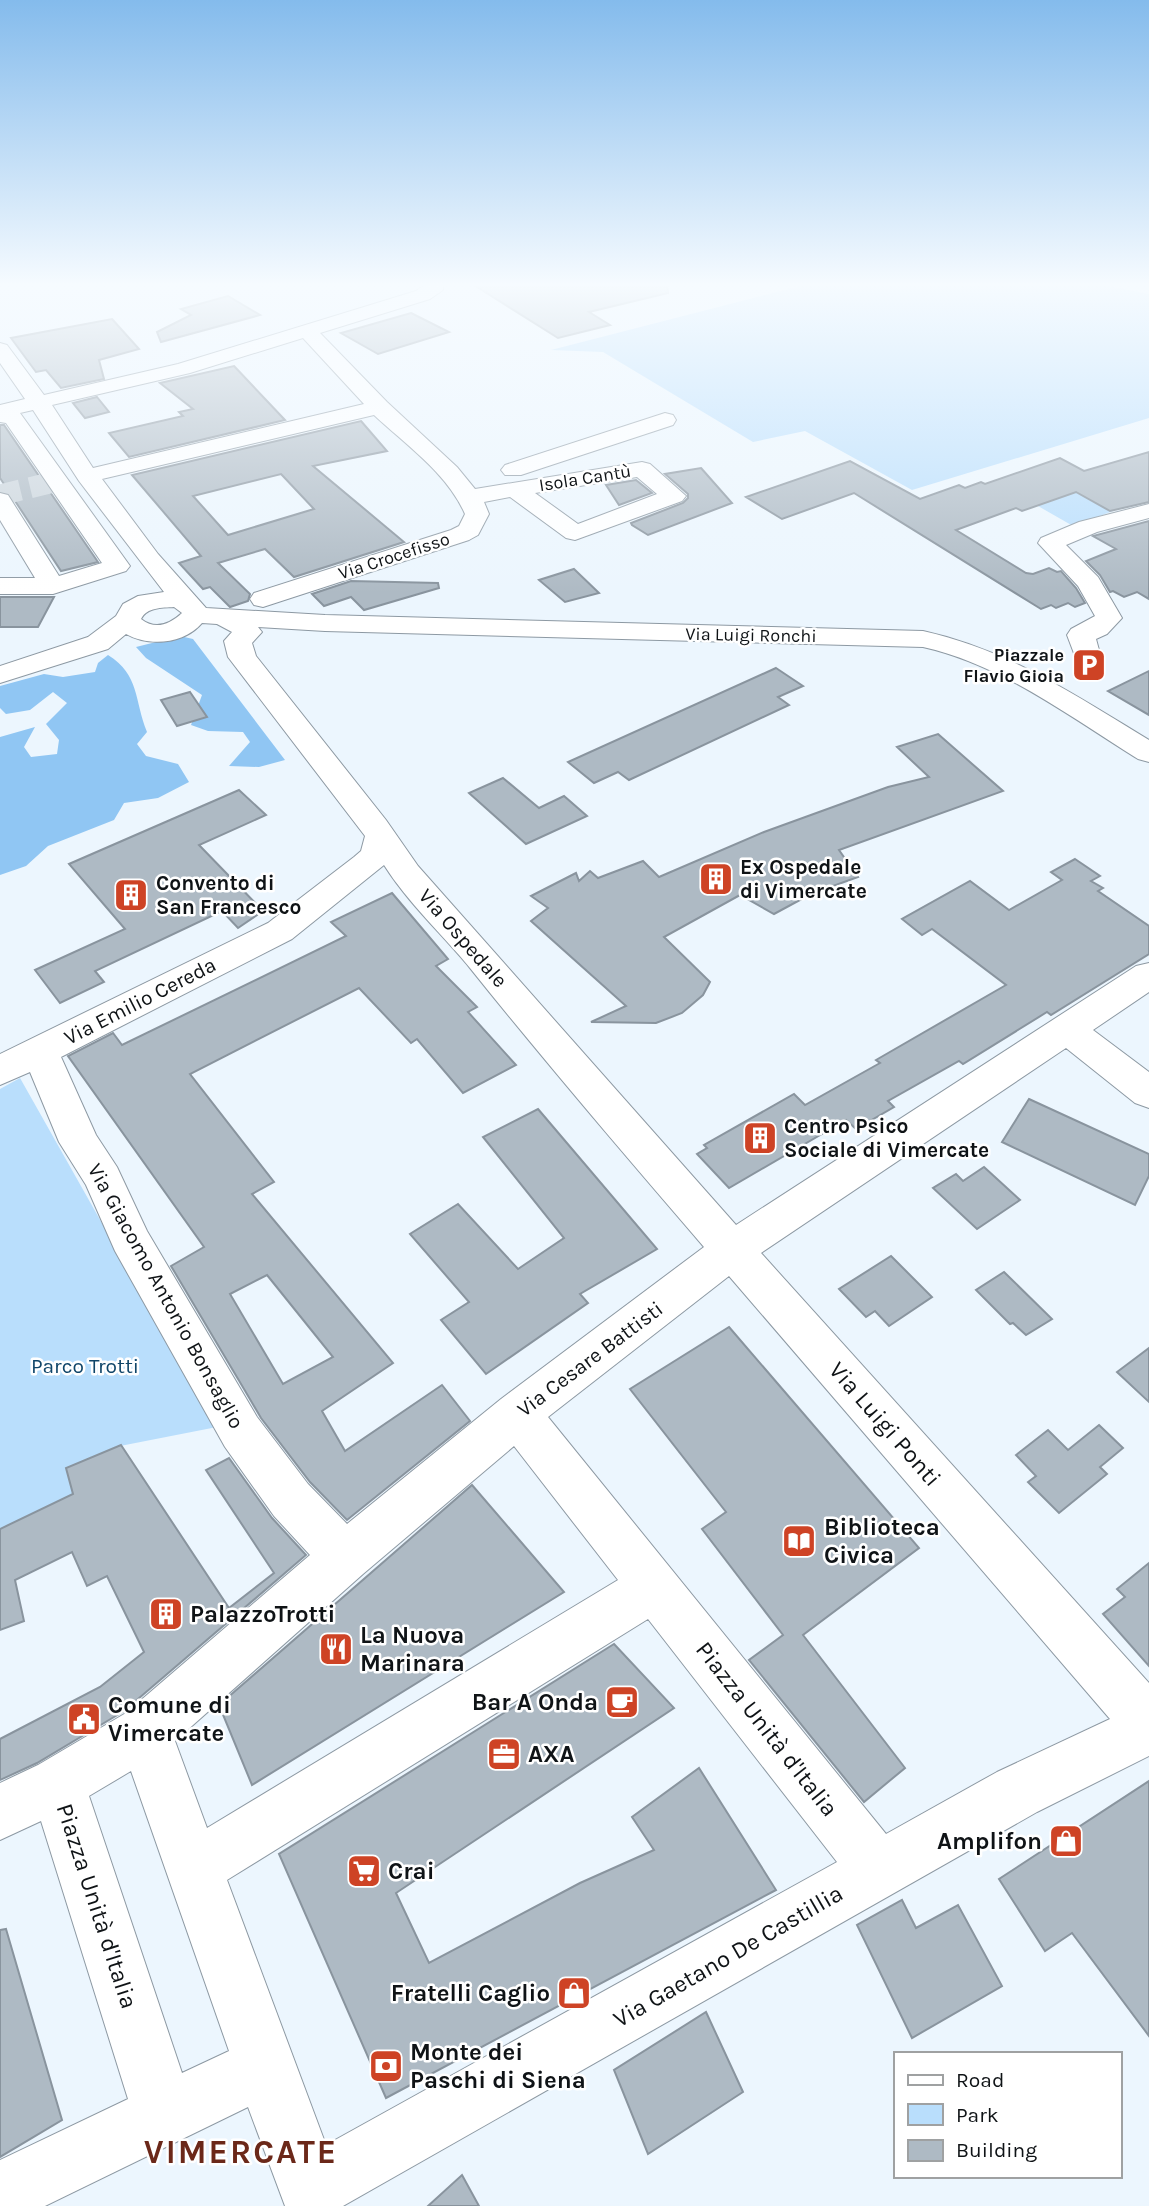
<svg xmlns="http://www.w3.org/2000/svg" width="1149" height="2206" font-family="Karla,sans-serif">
  <rect width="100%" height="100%" fill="#ecf6fe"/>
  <g fill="#b9defc">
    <polygon points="804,285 1103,285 1149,294 1149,418 912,490 805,431 753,442 603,352 551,350"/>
    <polygon points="1067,488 1113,511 1073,526 1031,502"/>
    <polygon points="20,1078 217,1427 115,1447 67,1468 73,1494 0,1529 0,1089"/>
  </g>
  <g fill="#90c6f3">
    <polygon points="180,636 193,639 285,760 259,767 229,766 250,742 243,732 208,731 191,725 202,695 146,658 136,647"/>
    <path d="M 108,655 C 140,675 134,700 147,732 L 137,744 L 146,756 L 178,764 L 189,782 L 158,798 L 124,803 L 114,820 L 48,846 L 26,866 L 0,875 L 0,737 L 35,727 L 24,747 L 31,757 L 57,754 L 59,740 L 46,724 L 67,703 L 53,692 L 30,710 L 6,714 L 0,708 L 0,686 L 44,674 L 63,677 L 95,672 L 98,663 Z"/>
  </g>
  <g fill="#aebac4" stroke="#89949e" stroke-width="2" fill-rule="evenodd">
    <polygon points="474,285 667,285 668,293 589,312 610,325 558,338"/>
    <polygon points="228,296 260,315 161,342 157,332 191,315 181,309"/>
    <polygon points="411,313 449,332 378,354 341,333"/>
    <polygon points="112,319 139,349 99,360 104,379 61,388 46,370 36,372 11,338"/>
    <polygon points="234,366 285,420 129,457 109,433 183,416 179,412 193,409 160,383"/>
    <polygon points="97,397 109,412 85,418 73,403"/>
    <path d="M 361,421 L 387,451 L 313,466 L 404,542 L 294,577 L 265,549 L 218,563 L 250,594 L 248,601 L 230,607 L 210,587 L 203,589 L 179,563 L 201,556 L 132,475 ZM 281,474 L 314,509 L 228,535 L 193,496 Z"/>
    <polygon points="0,425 4,425 98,562 61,571 0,478"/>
    <polygon points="1149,452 1149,502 1110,511 1076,492 1022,511 1016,508 956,530 1026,573 1033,574 1049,568 1057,572 1061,571 1076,588 1085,603 1075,607 1068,603 1056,608 1051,605 1041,609 854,493 782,519 746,497 850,461 920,499 959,485 965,488 981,482 985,484 1060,458 1084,471"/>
    <polygon points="701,468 732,503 648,535 632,525 631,523 683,503 688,498 688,494 665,474"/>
    <polygon points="636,480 652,493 619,505 606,485"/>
    <polygon points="1149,521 1149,599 1137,592 1124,597 1113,591 1110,592 1100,575 1086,561 1116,549 1093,536"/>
    <polygon points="574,569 599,593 565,602 539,580"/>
    <polygon points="351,581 438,583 439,588 364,610 351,597 324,606 312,594"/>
    <polygon points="0,597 54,597 38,627 0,627"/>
    <polygon points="776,668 803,686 778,697 789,705 629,780 618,772 594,783 568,762"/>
    <polygon points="1149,671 1149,715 1108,691"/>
    <polygon points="190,692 207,717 177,726 161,700"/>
    <polygon points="938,734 1003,791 839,850 858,877 811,894 774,914 740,895 664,937 710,982 703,995 682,1013 656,1023 591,1022 626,1006 531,921 548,908 531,896 576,873 579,881 590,871 598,878 643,861 659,877 764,832 888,787 929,777 897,747"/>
    <polygon points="503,778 539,808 564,796 587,816 526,844 469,793"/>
    <polygon points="239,790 266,815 199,845 263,911 238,928 222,911 95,971 104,982 60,1003 35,970 125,929 69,864"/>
    <polygon points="1075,859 1100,876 1091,881 1103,888 1098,891 1149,926 1149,954 1051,1015 1047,1012 963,1064 959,1061 888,1101 894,1107 856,1129 846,1120 729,1188 697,1154 707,1148 704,1145 794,1094 805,1105 880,1063 876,1060 1006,985 932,929 922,935 902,919 970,881 1009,910 1062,880 1051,872"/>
    <path d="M 392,893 L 448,959 L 436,966 L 477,1007 L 468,1012 L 516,1065 L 463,1093 L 417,1039 L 411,1043 L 359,988 L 190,1074 L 274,1182 L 252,1194 L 393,1363 L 322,1411 L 345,1451 L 442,1385 L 470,1421 L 347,1520 L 310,1482 L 261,1418 L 244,1389 L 171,1266 L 204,1247 L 68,1056 L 113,1033 L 122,1045 L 346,936 L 331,922 ZM 267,1275 L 333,1357 L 283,1384 L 230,1294 Z"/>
    <polygon points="1029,1099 1149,1154 1149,1176 1135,1205 1002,1142"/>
    <polygon points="538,1109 657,1249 580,1294 588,1303 486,1374 441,1320 469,1302 410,1234 458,1204 518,1269 564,1238 483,1137"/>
    <polygon points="984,1167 1020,1200 977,1229 933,1188 956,1174 963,1181"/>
    <polygon points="891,1256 932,1297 889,1326 875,1311 866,1317 839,1289"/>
    <polygon points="1004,1272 1052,1319 1026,1335 1013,1323 1010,1324 976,1290"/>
    <polygon points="729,1327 919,1548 803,1635 905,1768 864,1802 749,1660 783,1635 702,1529 726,1512 630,1389"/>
    <polygon points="1149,1348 1149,1402 1117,1372"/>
    <polygon points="1099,1425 1123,1448 1100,1467 1107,1474 1059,1513 1028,1482 1036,1476 1016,1455 1048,1430 1068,1450"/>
    <polygon points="121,1445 229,1608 274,1573 206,1470 229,1458 272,1518 306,1555 124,1711 37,1763 0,1780 0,1739 100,1687 144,1652 107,1576 87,1586 72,1552 15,1580 24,1621 0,1630 0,1529 73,1494 66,1468"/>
    <polygon points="472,1485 564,1592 252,1785 219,1705"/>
    <polygon points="1149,1563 1149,1666 1103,1614 1125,1597 1117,1589"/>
    <polygon points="614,1644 674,1708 396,1893 429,1963 580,1883 654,1850 632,1817 699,1768 776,1890 386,2098 279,1854"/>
    <polygon points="1149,1781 1149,2036 1072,1933 1045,1951 999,1879"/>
    <polygon points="902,1900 916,1928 958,1905 1002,1986 912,2038 857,1925"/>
    <polygon points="6,1929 62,2120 0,2157 0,1930"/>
    <polygon points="706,2012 743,2092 648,2154 614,2070"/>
    <polygon points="462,2175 479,2206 428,2206"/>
  </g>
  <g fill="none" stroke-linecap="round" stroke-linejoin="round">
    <polyline stroke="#cbd4db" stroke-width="21" stroke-dasharray="21 10" stroke-linecap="butt" points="0,495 58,481"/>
    <g stroke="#8d99a3" stroke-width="2">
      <g id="minor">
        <path d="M 425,285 L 443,285 L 443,290 L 430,299 L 320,333 L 387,402 L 457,467 L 475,489 L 642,462 L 650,464 L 686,496 L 682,501 L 575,540 L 566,538 L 510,497 L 484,502 L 489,514 L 478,535 L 469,540 L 263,607 L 254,605 L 250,599 L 254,593 L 451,530 L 459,526 L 465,514 C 447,473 406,445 374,415 L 102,479 L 158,554 L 206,608 L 325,615 L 923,631 C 1009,650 1075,695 1149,740 L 1149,762 L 1138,759 C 1070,717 1003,665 923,647 L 325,631 L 258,627 L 262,632 L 252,643 L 256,656 L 386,820 L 418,866 L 736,1225 L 1136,966 L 1149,963 L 1149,992 L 1093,1030 L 1149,1072 L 1149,1108 L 1135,1103 L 1066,1048 L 761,1253 L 1149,1683 L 1149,1756 L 1037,1812 L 343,2206 L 285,2206 L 248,2107 L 45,2206 L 0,2206 L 0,2160 L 128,2099 L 41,1821 L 0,1840 L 0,1783 L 38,1765 L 126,1713 L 310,1555 L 274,1516 L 225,1447 L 115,1251 L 86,1185 L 59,1142 L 30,1072 L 0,1085 L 0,1054 L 268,923 L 354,857 L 361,851 L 365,836 L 228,657 L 224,641 L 232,632 L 217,624 L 202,623 C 184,644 149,647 126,634 L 108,649 L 0,683 L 0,666 L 88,637 L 116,616 L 123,604 L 138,596 L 164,592 L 79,481 L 33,410 L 20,413 L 130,566 L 126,571 L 53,594 L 0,594 L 0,578 L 35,578 L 0,520 L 0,493 L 8,495 L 59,576 L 102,563 L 6,423 L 0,422 L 0,405 L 25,399 L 0,363 L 0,343 L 7,345 L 44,395 L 178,364 L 416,291 ZM 303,338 L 364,404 L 93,468 L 52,405 L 190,373 ZM 637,477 L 657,494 L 578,524 L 535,493 ZM 174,607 L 182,613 C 169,625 155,630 141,619 C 147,607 162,608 174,607 ZM 384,865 C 408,903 442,934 470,968 C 546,1063 625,1155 704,1247 L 501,1399 L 347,1524 L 308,1484 L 257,1417 L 147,1231 L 117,1167 L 96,1135 L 61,1057 L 292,939 ZM 729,1276 L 1110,1719 L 997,1772 L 886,1834 L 548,1417 ZM 514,1446 L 618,1580 L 207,1828 L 175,1741 L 363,1574 ZM 648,1619 L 837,1862 L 326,2145 L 227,1880 ZM 131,1771 L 229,2051 L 182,2073 L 89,1796 Z"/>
        <polygon points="665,413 673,415 676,420 673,425 521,475 505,475 501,470 505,465"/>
        <polygon points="1149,504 1149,518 1097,532 1066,545 1098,577 1122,618 1107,634 1096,639 1099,650 1095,656 1085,658 1075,656 1067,635 1071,629 1095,616 1078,586 1038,543 1041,538 1079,522"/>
      </g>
    </g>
    <use href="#minor" fill="#fff" fill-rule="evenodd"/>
  </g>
  <linearGradient id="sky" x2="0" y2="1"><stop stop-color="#84bbec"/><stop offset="0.48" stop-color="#f6fbff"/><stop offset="1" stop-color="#f6fbff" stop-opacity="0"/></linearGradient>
  <rect width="1149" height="593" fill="url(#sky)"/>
  <defs>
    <g id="parking-square" transform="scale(1.75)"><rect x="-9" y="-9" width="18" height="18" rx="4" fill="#ce4325" stroke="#fff"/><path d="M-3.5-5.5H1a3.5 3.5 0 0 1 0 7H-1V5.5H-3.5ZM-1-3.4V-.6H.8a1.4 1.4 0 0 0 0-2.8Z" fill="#fff"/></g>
    <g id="building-square" transform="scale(1.75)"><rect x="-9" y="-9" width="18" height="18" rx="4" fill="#ce4325" stroke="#fff"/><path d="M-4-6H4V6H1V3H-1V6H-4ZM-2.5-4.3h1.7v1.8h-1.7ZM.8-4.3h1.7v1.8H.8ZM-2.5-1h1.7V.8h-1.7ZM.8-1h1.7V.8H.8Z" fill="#fff"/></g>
    <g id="library-square" transform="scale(1.75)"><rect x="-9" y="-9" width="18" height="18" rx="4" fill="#ce4325" stroke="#fff"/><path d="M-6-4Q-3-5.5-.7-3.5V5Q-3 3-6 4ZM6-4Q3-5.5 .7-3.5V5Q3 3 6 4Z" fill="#fff"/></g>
    <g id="restaurant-square" transform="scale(1.75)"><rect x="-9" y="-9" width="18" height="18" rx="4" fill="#ce4325" stroke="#fff"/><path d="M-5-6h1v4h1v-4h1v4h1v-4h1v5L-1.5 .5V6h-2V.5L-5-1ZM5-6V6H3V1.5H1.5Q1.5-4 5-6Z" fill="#fff"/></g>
    <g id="cafe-square" transform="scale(1.75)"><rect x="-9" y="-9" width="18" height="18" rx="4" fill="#ce4325" stroke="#fff"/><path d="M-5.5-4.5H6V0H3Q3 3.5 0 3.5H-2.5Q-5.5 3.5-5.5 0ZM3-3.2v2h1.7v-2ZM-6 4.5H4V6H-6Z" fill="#fff"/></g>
    <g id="civic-square" transform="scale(1.75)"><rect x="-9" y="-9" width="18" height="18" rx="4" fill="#ce4325" stroke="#fff"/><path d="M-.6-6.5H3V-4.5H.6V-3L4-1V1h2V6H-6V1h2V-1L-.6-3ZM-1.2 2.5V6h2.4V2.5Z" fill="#fff"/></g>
    <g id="office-square" transform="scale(1.75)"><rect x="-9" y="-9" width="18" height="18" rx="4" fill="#ce4325" stroke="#fff"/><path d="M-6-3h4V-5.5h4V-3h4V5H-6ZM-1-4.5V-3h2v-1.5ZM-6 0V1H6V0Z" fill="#fff"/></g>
    <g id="shop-square" transform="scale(1.75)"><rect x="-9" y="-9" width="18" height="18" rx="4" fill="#ce4325" stroke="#fff"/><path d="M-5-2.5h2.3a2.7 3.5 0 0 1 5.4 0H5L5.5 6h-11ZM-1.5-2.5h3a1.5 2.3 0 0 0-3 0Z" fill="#fff"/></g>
    <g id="supermarket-square" transform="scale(1.75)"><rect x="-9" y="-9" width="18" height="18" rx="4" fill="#ce4325" stroke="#fff"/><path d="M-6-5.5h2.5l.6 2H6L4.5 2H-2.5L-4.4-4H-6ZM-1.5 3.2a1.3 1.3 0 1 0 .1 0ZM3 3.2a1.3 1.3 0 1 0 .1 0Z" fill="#fff"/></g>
    <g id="bank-square" transform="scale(1.75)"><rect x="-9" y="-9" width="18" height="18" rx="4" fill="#ce4325" stroke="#fff"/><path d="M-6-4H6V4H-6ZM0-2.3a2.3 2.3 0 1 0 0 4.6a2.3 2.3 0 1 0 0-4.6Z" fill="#fff"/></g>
  </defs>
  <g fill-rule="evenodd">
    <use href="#parking-square" x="1089" y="665"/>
    <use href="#building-square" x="716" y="879"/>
    <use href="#building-square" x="131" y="895"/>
    <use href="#building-square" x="760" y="1138"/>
    <use href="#library-square" x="799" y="1541"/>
    <use href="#building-square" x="166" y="1614"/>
    <use href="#restaurant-square" x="336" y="1649"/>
    <use href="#cafe-square" x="622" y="1702"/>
    <use href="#civic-square" x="84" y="1719"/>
    <use href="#office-square" x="504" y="1754"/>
    <use href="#shop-square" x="1066" y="1841"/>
    <use href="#supermarket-square" x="364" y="1871"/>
    <use href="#shop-square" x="574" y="1993"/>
    <use href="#bank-square" x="386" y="2066"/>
  </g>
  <g text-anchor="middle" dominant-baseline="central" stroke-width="5" stroke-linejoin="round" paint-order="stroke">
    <g font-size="18" fill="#0f1316" stroke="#fff">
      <text transform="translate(585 478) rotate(-9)">Isola Cantù</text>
      <text transform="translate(394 556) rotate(-18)">Via Crocefisso</text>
      <text transform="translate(751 635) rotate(1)">Via Luigi Ronchi</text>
    </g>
    <g font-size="18" font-weight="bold" fill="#0f1316" stroke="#fff" text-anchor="end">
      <text x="1064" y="655">Piazzale<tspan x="1064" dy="21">Flavio Gioia</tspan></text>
    </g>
    <g font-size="21" font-weight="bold" fill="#0f1316" stroke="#fff" text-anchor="start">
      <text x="740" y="867">Ex Ospedale<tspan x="740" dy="24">di Vimercate</tspan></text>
      <text x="156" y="883">Convento di<tspan x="156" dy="24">San Francesco</tspan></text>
      <text x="784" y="1126">Centro Psico<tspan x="784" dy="24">Sociale di Vimercate</tspan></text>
    </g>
    <g font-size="21" fill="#0f1316" stroke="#fff">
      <text transform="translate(463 938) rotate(49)">Via Ospedale</text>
      <text transform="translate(140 1001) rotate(-27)">Via Emilio Cereda</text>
      <text transform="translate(166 1296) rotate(61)">Via Giacomo Antonio Bonsaglio</text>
      <text transform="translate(590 1359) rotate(-37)">Via Cesare Battisti</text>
    </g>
    <g font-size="21" fill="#0f4569" stroke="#fff">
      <text x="85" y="1366">Parco Trotti</text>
    </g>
    <g font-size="24" fill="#0f1316" stroke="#fff">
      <text transform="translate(885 1424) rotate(49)">Via Luigi Ponti</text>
      <text transform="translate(767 1729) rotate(52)">Piazza Unità d'Italia</text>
      <text transform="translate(97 1906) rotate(72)">Piazza Unità d'Italia</text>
      <text transform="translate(728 1956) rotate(-30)">Via Gaetano De Castillia</text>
    </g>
    <g font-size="24" font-weight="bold" fill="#0f1316" stroke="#fff" text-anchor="start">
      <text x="824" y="1527">Biblioteca<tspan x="824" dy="28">Civica</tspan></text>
      <text x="190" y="1614">PalazzoTrotti</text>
      <text x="360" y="1635">La Nuova<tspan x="360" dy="28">Marinara</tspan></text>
      <text x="598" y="1702" text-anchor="end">Bar A Onda</text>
      <text x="108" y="1705">Comune di<tspan x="108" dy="28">Vimercate</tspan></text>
      <text x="528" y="1754">AXA</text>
      <text x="1042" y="1841" text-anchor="end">Amplifon</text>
      <text x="388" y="1871">Crai</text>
      <text x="550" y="1993" text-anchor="end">Fratelli Caglio</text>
      <text x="410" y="2052">Monte dei<tspan x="410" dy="28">Paschi di Siena</tspan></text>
    </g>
    <g font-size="33" font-weight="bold" letter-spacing="2" fill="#6b2819" stroke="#fff">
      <text x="241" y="2152">VIMERCATE</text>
    </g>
  </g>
  <rect x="894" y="2052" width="228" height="126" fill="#ffffff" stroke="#9fa1a2" stroke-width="2"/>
  <rect x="908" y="2075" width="35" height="10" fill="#ffffff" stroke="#9fa1a2" stroke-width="2"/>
  <text x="956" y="2087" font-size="21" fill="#0f1316">Road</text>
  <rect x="908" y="2104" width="35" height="21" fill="#b9defc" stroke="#9fa1a2" stroke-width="2"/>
  <text x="956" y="2122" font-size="21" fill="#0f1316">Park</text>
  <rect x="908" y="2140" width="35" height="21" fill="#aebac4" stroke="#9fa1a2" stroke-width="2"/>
  <text x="956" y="2157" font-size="21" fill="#0f1316">Building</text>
</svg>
